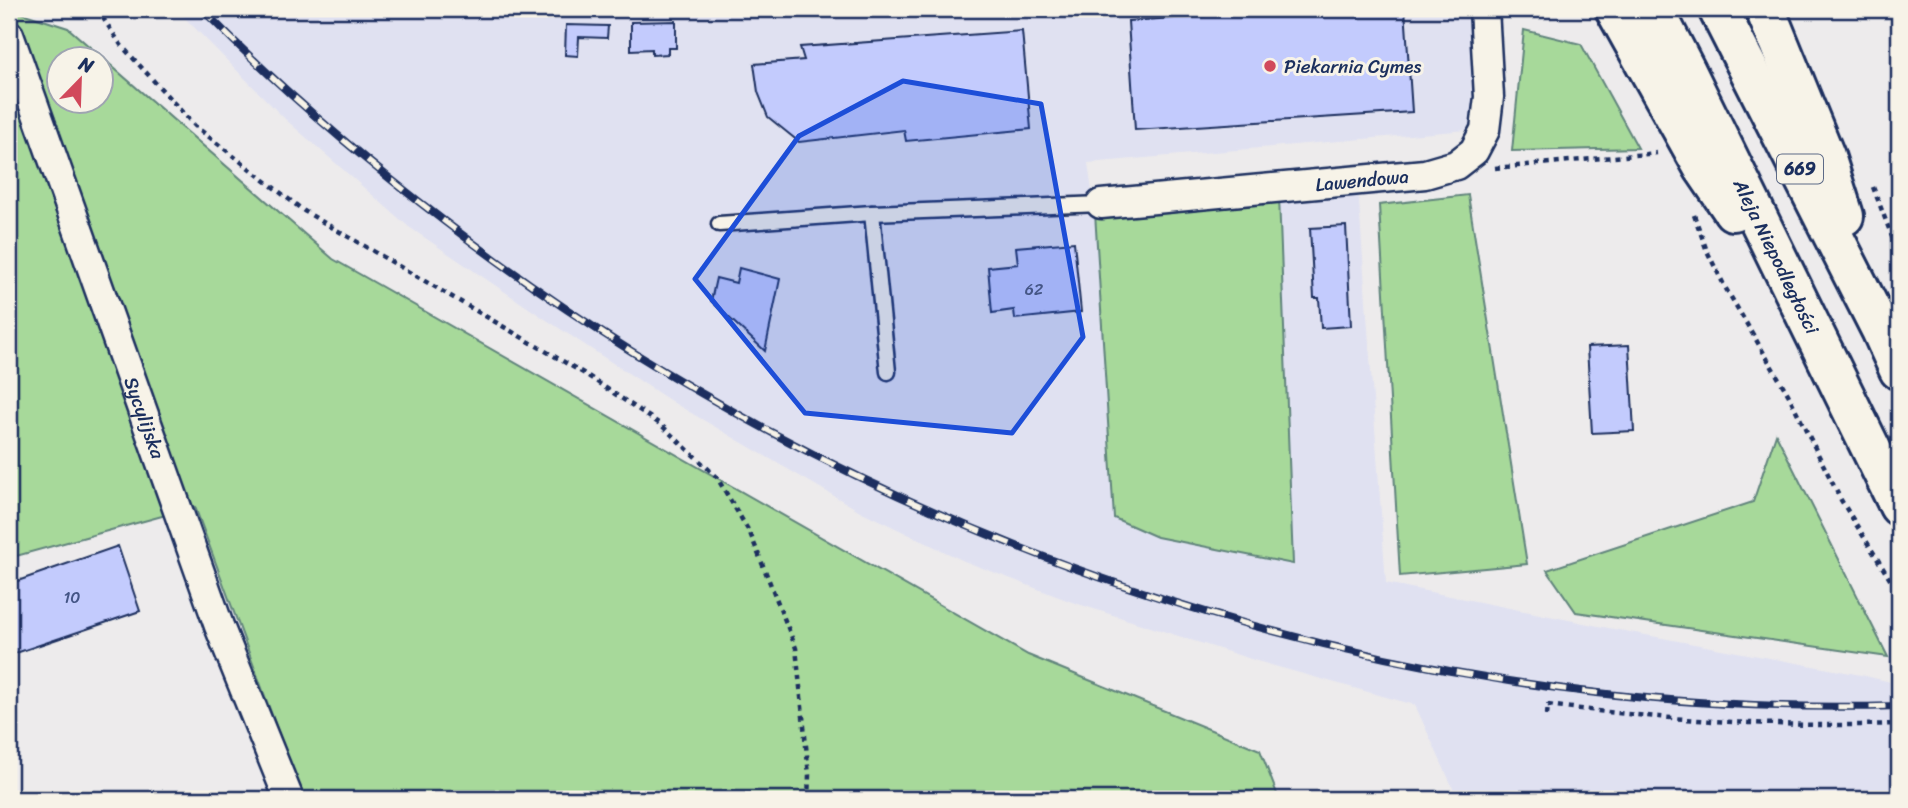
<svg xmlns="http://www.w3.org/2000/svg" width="1908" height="808" font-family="Sriracha,sans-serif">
  <rect width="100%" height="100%" fill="#edebec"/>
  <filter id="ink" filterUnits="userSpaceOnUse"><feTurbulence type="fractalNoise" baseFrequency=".0143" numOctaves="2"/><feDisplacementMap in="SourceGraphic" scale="14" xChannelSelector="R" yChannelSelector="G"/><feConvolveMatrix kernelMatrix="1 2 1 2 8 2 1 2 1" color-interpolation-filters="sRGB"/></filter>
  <g filter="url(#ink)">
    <polygon fill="#e0e1f1" points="176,9 369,9 378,12 488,9 1466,9 1469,16 1476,118 1467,130 1088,163 1095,213 1114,518 1157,537 1293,564 1279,196 1358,188 1386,583 1603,627 1861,675 1899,684 1899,799 1458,799 1415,705 1257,661 1072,602 964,561 860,511 674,403 542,317 409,227 285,119"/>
    <g fill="#a7d99a" stroke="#61847c" stroke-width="2" fill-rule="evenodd">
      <path d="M 9,9 L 68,28 L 333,259 L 1028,655 L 1260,750 L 1279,799 L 303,799 L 195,507 L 9,558 ZM 60,60 L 102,60 L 102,102 L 60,102 Z"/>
      <polygon points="1524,30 1581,44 1638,148 1512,151"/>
      <polygon points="1468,195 1527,564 1400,576 1379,205"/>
      <polygon points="1279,196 1293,564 1157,537 1114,518 1095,213"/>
      <polygon points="1776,434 1888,657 1576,612 1547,570 1753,502"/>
    </g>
    <g fill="#c3cbfd" stroke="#1b2f5e" stroke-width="2">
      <polygon points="1204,9 1405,9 1412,112 1135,130 1128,21 1205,16"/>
      <polygon points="676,21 676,48 668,48 668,54 652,55 652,49 631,50 631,22"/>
      <polygon points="566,25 608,26 607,38 579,37 578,56 565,55"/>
      <polygon points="1022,31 1031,129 906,141 904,130 799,142 768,117 758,92 754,64 804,60 800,47"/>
      <polygon points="1346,226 1351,326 1321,328 1319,298 1314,298 1310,228"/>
      <polygon points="1074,242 1081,312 1015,319 1014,310 992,313 988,267 1018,264 1016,247"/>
      <polygon points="739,268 780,279 765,351 711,301 716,278 736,283"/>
      <polygon points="1629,345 1634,431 1592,433 1587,347"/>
      <polygon points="118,546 140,611 13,654 9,643 9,584"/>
    </g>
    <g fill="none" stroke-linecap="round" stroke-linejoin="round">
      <g stroke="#1b2f5e" stroke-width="19">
        <g id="service">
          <polyline points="872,213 888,372"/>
          <polyline points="719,224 872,213 1101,204"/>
        </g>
      </g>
      <g stroke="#1b2f5e" stroke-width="33">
        <g id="minor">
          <path id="s1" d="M 9,35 L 219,626 L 289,799"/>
          <path id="s2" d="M 1101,204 L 1425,174 L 1456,165 L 1474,151 L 1485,130 L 1489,97 L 1484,9"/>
        </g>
      </g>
      <g stroke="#1b2f5e" stroke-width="44">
        <g id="primary">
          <polyline points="1615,9 1703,167 1733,211"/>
          <path id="s3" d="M 1654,9 L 1686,71 L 1899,506"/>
          <polyline points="1718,9 1881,330 1899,370"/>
          <polyline points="1765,9 1825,156 1844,216"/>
        </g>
      </g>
      <g stroke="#1b2f5e" stroke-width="4.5" stroke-dasharray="5 5" stroke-linecap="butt">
        <polyline points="97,9 121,45 195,126 304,211 585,374 660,424 716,476 750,533 796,648 809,775 808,799"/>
        <polyline points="1495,168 1657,153"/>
        <polyline points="1873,187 1899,255"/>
        <polyline points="1694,215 1707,251 1725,287 1788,394 1841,500 1899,594"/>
        <path d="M 1547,715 L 1548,705 C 1665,720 1782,728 1899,724"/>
      </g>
      <use href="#service" stroke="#f7f3e8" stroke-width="14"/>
      <use href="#minor" stroke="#f7f3e8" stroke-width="28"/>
      <use href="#primary" stroke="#f7f3e8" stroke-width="38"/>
      <g stroke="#1b2f5e" stroke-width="8">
        <path id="rail" d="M 202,9 C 277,86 359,156 444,221 C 856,538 1378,721 1899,706"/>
      </g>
      <use href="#rail" stroke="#f7f3e8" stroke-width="5" stroke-dasharray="16" stroke-linecap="butt"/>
    </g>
  </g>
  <path fill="#1d4ed8" fill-opacity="0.2" stroke="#1d4ed8" stroke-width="5" stroke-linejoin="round" d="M 903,81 L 1041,104 L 1083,337 L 1012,433 L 805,413 L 695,279 L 799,136 Z"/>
  <circle fill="#d1495b" stroke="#f7f3e8" stroke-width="2.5" cx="1270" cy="66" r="7"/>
  <g text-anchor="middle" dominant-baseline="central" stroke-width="6" stroke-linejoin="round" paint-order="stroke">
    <g font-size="16" fill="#455686">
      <text x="1034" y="289">62</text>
      <text x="72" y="597">10</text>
    </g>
    <rect fill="#f7f3e8" stroke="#5d6a87" stroke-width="2" x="1777" y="154.5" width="46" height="29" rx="5"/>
    <g font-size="18" font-weight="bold" fill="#1b2f5e">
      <text x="1800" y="169">669</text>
    </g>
    <g font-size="19" fill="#1b2f5e" stroke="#f7f3e8" text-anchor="start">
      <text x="1284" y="66">Piekarnia Cymes</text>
    </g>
    <g font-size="19" fill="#1b2f5e" stroke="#f7f3e8">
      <text stroke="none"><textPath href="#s2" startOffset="262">Lawendowa</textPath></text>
      <text stroke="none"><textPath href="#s3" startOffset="276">Aleja Niepodległości</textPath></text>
      <text stroke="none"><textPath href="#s1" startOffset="406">Sycylijska</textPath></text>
    </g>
  </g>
  <rect width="1908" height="808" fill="none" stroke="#f7f3e8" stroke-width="35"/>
  <rect x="18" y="18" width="1873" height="773" fill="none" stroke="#1b2f5e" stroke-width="2.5" filter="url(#ink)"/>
  <g transform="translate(80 80) rotate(23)"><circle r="33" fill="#f7f3e8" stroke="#9fa5b1" stroke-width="2"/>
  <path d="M0-5L12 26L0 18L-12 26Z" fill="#d1495b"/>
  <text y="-10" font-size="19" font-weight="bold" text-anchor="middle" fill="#1b2f5e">N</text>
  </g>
</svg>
